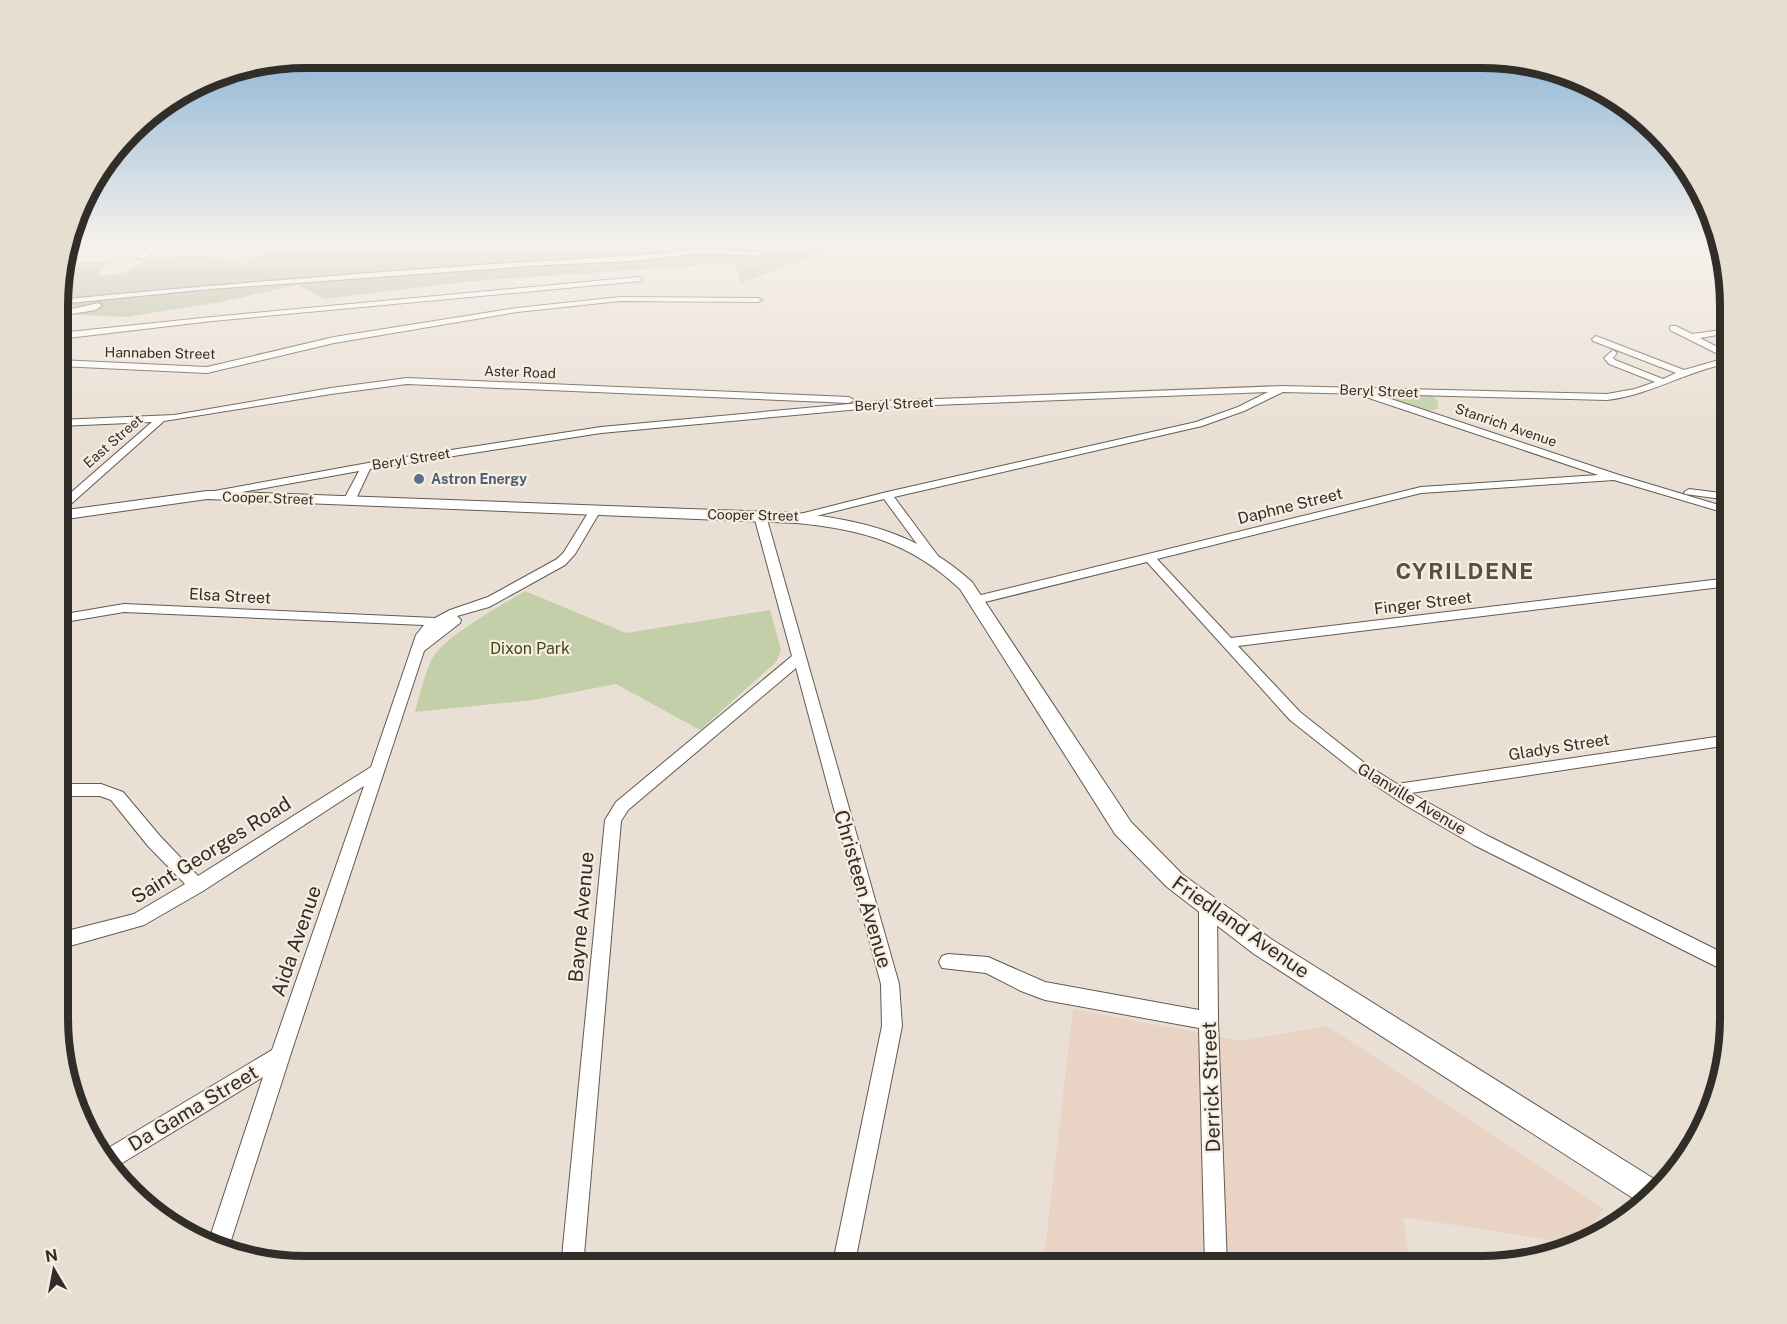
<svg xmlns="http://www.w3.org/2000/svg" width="1787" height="1324" font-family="'Public Sans',sans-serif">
  <rect width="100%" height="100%" fill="#eadfd4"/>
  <polygon fill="#e8d3c5" points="1073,1009 1241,1041 1327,1026 1604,1209 1578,1244 1403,1217 1410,1267 1043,1267"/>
  <g fill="#c2cfa9">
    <polygon points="1383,394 1433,396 1438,401 1438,409 1425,411 1385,398"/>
    <path d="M 525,591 L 626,633 L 770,610 L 781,650 L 776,662 L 700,730 L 616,684 L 533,700 L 415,712 C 420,695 424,675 432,659 C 444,636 501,606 525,591 Z"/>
  </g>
  <polygon fill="#aeba94" points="301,244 839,244 838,246 741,283 734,263 473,281 324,299 298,285 220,302 127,317 59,314 59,273 63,262 109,262 97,275 118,275 151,258 197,255 243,264 281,246"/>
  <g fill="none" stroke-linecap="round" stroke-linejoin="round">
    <g stroke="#635a50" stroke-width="2">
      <g id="minor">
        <polygon points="85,244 93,244 75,259 69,259 69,255"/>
        <polygon points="154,244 162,244 144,259 138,259 138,255"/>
        <polygon points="844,244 951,244 934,248 841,248 841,244"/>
        <polygon points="1424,244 1452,247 1497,244 1452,251"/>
        <path d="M 701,249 L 760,252 L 764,254 L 760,256 L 701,253 L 634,261 L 544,265 L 211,289 L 59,304 L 59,300 C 199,286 339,275 479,265 C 553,260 627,258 701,249 Z"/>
        <polygon points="638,277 642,279 641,281 212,321 59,339 59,333 212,317"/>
        <polygon points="620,297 758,298 762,300 758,302 620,301 517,312 334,343 207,373 59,366 59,360 207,367 334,337 517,308"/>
        <polygon points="98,303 102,305 96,310 59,316 59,312"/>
        <path d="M 1670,326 L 1676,326 L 1692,334 L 1729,329 L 1729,333 L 1700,338 L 1729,353 L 1729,363 C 1687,371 1650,395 1607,400 L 1376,394 L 1619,475 L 1729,508 L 1729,514 L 1614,480 L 1421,493 L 1157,559 L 1231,638 L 1729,578 L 1729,586 L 1238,646 L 1300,712 L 1367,765 L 1397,784 L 1729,735 L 1729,745 L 1411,793 L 1486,835 L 1729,956 L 1729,973 L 1474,845 L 1405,805 L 1357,773 L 1290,720 L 1147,562 L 977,604 L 971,600 L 977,596 L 1421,487 L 1598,475 L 1366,397 L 1365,394 L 1283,392 L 1244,411 L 1202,426 L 894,497 L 938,556 L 932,560 L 928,559 L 884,499 L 796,521 L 790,518 L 792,516 L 887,492 L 1196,422 L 1238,407 L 1268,392 L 882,407 L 601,433 L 370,469 L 355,501 L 349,504 L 343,501 L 359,471 L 209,498 L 204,495 L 209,492 L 379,461 L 601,427 L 882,401 L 1282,386 L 1607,394 L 1635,389 L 1655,382 L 1609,364 L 1604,358 L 1613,350 L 1617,353 L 1613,358 L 1615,360 L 1663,379 L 1676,373 L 1593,341 L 1592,339 L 1596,336 L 1684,370 L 1726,358 L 1670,330 Z"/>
        <polygon points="407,378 849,397 854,400 849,403 407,384 331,394 164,421 63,511 59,512 59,503 152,422 59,426 59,420 174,415 331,388"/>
        <polygon points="1689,489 1729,494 1729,500 1685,494 1684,492"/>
        <polygon points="595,507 601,510 575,554 565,565 489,607 457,616 461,620 460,623 424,651 290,1056 228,1250 227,1252 207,1246 263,1077 114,1168 100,1153 272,1050 364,786 203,891 144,925 59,949 59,933 134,914 185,884 148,846 111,800 100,796 59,796 59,784 101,784 123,792 160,836 198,876 371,767 416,635 424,625 124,612 59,623 59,615 124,604 435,618 450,610 488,597 557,559 564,552 591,508"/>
        <polygon points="760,513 766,516 899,984 902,1026 854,1267 832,1267 882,1026 881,984 796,668 628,810 621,821 583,1267 561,1267 605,820 616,802 792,656 754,516"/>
        <polygon points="1208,901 1214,903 1217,908 1218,1021 1227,1267 1205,1267 1199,1028 1045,1000 1021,991 986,973 942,968 939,962 942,956 948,954 988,957 1045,982 1199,1010 1199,908 1202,903"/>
      </g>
    </g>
    <g stroke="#635a50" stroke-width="2">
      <path id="major" d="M 207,491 L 796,513 C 865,520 920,535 972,582 L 1131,822 L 1182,874 L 1271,939 L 1662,1184 L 1639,1202 L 1254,954 L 1167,887 L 1115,834 L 960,589 C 911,543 862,529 796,523 L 207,499 L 59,520 L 59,511 Z"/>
    </g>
    <use href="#minor" fill="#fff" fill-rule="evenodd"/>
    <use href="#major" fill="#fff" fill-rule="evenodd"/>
  </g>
  <linearGradient id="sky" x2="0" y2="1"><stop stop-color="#77a8d0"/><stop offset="0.57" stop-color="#f6f1ec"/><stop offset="1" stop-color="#f6f1ec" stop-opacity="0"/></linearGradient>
  <rect width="1787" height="429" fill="url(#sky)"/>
  <circle fill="#5c6f8a" stroke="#f7ede1" stroke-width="2" cx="419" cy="479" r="6"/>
  <g text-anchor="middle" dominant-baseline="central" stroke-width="4.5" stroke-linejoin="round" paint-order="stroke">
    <g font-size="14" fill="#312d29" stroke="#f7ede1">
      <text transform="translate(160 353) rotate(1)">Hannaben Street</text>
      <text transform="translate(520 372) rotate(2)">Aster Road</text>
      <text transform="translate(1379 391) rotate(2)">Beryl Street</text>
      <text transform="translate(894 404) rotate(-3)">Beryl Street</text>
      <text transform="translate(1506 425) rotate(19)">Stanrich Avenue</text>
      <text transform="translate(113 441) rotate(-41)">East Street</text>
      <text transform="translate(411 459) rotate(-9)">Beryl Street</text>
      <text transform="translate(268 498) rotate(2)">Cooper Street</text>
      <text transform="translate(753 515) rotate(1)">Cooper Street</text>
    </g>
    <g font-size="14" font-weight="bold" fill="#4e5e75" stroke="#f7ede1" text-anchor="start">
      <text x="431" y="479">Astron Energy</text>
    </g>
    <g font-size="16" fill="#312d29" stroke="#f7ede1">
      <text transform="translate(1290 506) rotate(-14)">Daphne Street</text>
      <text transform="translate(230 596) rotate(3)">Elsa Street</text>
      <text transform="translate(1423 603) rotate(-7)">Finger Street</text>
      <text transform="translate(1559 747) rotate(-9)">Gladys Street</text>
      <text transform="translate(1412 799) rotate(31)">Glanville Avenue</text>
    </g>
    <g font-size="16" fill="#3d4c10" stroke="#f7ede1">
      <text x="530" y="648">Dixon Park</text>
    </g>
    <g font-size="20" fill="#312d29" stroke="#f7ede1">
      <text transform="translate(211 850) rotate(-32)">Saint Georges Road</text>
      <text transform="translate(863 889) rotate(74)">Christeen Avenue</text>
      <text transform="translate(581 917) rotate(-85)">Bayne Avenue</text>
      <text transform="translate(1241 927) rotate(35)">Friedland Avenue</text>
      <text transform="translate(296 941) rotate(-71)">Aida Avenue</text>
      <text transform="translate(1211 1087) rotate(-92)">Derrick Street</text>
      <text transform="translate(193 1108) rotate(-31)">Da Gama Street</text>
    </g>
    <g font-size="22" font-weight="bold" letter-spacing="1.5" fill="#584f46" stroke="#f7ede1">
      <text x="1465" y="571">CYRILDENE</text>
    </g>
  </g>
  <path d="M0 0H1787V1324H0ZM306 68H1482A238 238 0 0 1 1720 306V1018A238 238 0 0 1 1482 1256H306A238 238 0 0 1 68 1018V306A238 238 0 0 1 306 68Z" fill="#e7ded2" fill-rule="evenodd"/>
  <path fill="none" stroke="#312d29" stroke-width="8" d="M306 68H1482A238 238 0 0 1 1720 306V1018A238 238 0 0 1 1482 1256H306A238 238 0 0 1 68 1018V306A238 238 0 0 1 306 68Z"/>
  <g transform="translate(54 1270) rotate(350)" stroke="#f7ede1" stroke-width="4.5" paint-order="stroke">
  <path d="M0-4.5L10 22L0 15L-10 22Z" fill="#312d29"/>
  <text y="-9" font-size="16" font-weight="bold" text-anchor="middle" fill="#312d29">N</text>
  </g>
</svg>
